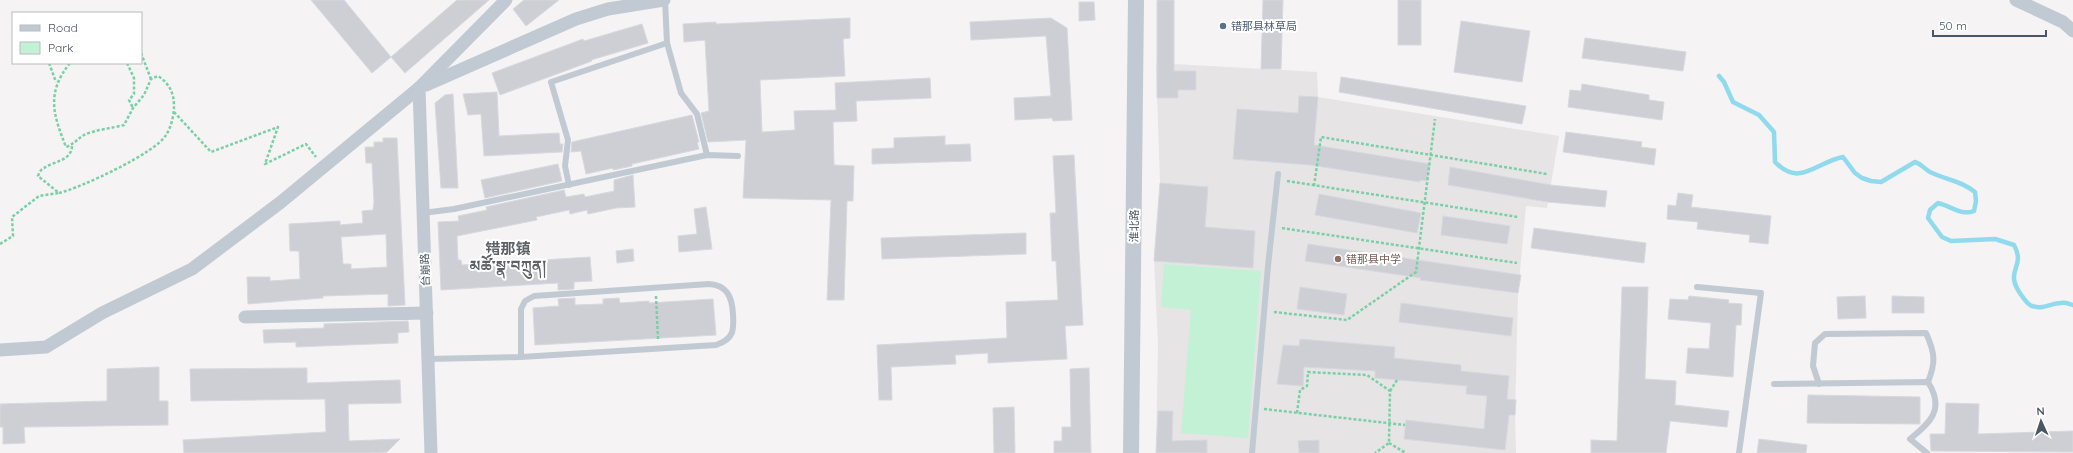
<svg xmlns="http://www.w3.org/2000/svg" width="2073" height="453" font-family="Quicksand,'Noto Sans SC','Noto Serif Tibetan',sans-serif">
  <rect width="100%" height="100%" fill="#f5f3f3"/>
  <polygon fill="#e6e4e5" points="1156,63 1317,72 1318,97 1559,136 1547,208 1526,206 1518,293 1515,415 1516,453 1156,453 1158,344 1154,261 1160,183"/>
  <polygon fill="#c3f1d5" points="1164,264 1261,271 1248,438 1181,433 1191,310 1161,307"/>
  <g fill="none" stroke-linecap="round" stroke-linejoin="round">
    <path stroke="#90daee" stroke-width="4.5" d="M 1719,76 L 1724,82 L 1733,102 L 1759,115 L 1774,132 L 1775,162 C 1800,188 1816,162 1843,157 L 1855,173 L 1862,178 L 1871,181 L 1881,182 L 1915,162 C 1922,164 1924,169 1930,172 C 1946,180 1960,180 1975,192 L 1976,201 L 1974,211 C 1961,216 1951,206 1938,203 L 1930,210 L 1928,218 L 1942,237 L 1951,241 L 1995,239 L 2014,245 C 2027,268 2002,270 2022,296 C 2024,299 2027,303 2030,305 C 2041,311 2051,303 2061,303 C 2065,302 2069,304 2073,305"/>
  </g>
  <g fill="#cdcfd5" stroke="#d7d9de" fill-rule="evenodd">
    <polygon points="311,0 344,0 391,57 372,73"/>
    <polygon points="457,0 489,0 405,73 391,57"/>
    <polygon points="524,0 559,0 526,26 513,9"/>
    <polygon points="1157,0 1174,0 1174,71 1196,71 1196,90 1178,90 1178,98 1157,98"/>
    <polygon points="1263,0 1283,0 1281,69 1261,69"/>
    <rect x="1398" y="0" width="23" height="45"/>
    <polygon points="1079,2 1094,2 1095,20 1079,21"/>
    <polygon points="850,18 850,38 843,39 845,76 760,80 762,132 795,130 794,111 836,110 835,83 930,78 931,98 856,101 857,121 833,122 834,165 854,166 853,201 847,201 844,300 827,300 831,200 743,198 746,140 708,142 701,113 709,111 705,40 684,42 683,24 716,22 716,24"/>
    <polygon points="1051,18 1067,28 1072,120 1053,121 1052,118 1015,120 1014,98 1051,96 1046,36 971,40 970,22"/>
    <polygon points="1461,21 1530,31 1522,82 1454,72"/>
    <polygon points="642,24 648,43 591,60 592,61 500,95 492,73 583,39 584,41"/>
    <polygon points="1585,38 1686,52 1683,71 1582,58"/>
    <polygon points="1341,77 1526,106 1522,124 1339,92"/>
    <polygon points="1582,84 1649,95 1649,100 1664,102 1662,120 1568,107 1570,90 1581,91"/>
    <polygon points="497,92 499,136 559,133 560,144 563,144 562,152 484,156 481,114 468,115 463,94"/>
    <polygon points="453,94 458,188 441,188 435,103 445,95"/>
    <polygon points="1299,96 1318,97 1314,145 1430,164 1427,181 1420,180 1420,182 1310,165 1233,159 1237,109 1298,113"/>
    <polygon points="692,115 699,142 697,142 699,149 632,164 632,166 613,170 613,168 586,174 581,151 571,152 572,142"/>
    <polygon points="1566,132 1642,142 1641,147 1656,149 1654,165 1563,152"/>
    <polygon points="945,136 945,145 970,144 971,161 872,164 872,149 894,148 894,138"/>
    <path d="M 383,138 L 397,138 L 405,305 L 388,306 L 388,294 L 323,296 L 323,298 L 248,304 L 247,277 L 270,277 L 270,281 L 300,279 L 299,251 L 290,251 L 289,224 L 340,221 L 340,225 L 363,223 L 362,211 L 373,210 L 374,202 L 372,163 L 366,163 L 365,147 L 374,147 L 374,142 L 383,142 ZM 386,234 L 387,267 L 351,269 L 351,264 L 343,264 L 341,237 Z"/>
    <polygon points="1074,155 1083,325 1065,326 1067,359 988,363 988,353 955,355 956,364 891,367 892,400 879,400 877,345 1007,338 1006,302 1058,300 1056,261 1052,261 1050,213 1056,213 1053,156"/>
    <polygon points="558,164 562,181 485,198 481,180"/>
    <polygon points="1450,167 1551,185 1607,191 1605,207 1548,202 1448,185"/>
    <polygon points="633,175 635,207 616,208 588,214 587,210 570,214 569,210 536,217 537,220 457,236 458,260 461,260 462,265 590,257 592,281 574,282 574,289 558,290 558,283 441,290 438,222 459,221 458,216 487,210 486,207 564,190 566,197 584,194 585,197 614,191 614,180"/>
    <polygon points="1160,183 1208,187 1205,227 1255,231 1253,268 1154,261"/>
    <polygon points="1678,193 1693,195 1691,207 1771,216 1768,244 1749,242 1750,235 1697,229 1698,222 1667,219 1668,205 1676,206"/>
    <polygon points="1319,194 1421,213 1417,233 1315,215"/>
    <polygon points="706,207 712,249 679,252 678,236 697,234 694,209"/>
    <polygon points="1443,216 1510,226 1507,244 1441,235"/>
    <polygon points="1534,228 1646,243 1644,263 1531,248"/>
    <polygon points="1026,233 1026,254 882,259 881,238"/>
    <polygon points="1308,244 1521,275 1518,293 1420,280 1421,278 1305,261"/>
    <polygon points="633,249 634,261 617,263 616,251"/>
    <polygon points="1300,287 1347,294 1344,315 1297,309"/>
    <polygon points="1622,287 1648,287 1645,379 1676,381 1675,405 1729,411 1727,427 1670,421 1666,453 1591,453 1591,440 1617,441"/>
    <polygon points="1689,296 1729,300 1728,303 1742,304 1741,325 1736,325 1733,377 1686,373 1688,348 1709,349 1711,323 1668,319 1670,299 1688,300"/>
    <polygon points="1865,296 1866,318 1838,319 1837,297"/>
    <polygon points="1892,296 1924,297 1924,313 1892,313"/>
    <polygon points="575,298 575,305 603,304 603,299 619,298 620,303 649,301 649,303 713,299 716,335 535,345 533,308 559,306 558,299"/>
    <polygon points="1401,303 1513,318 1511,336 1399,322"/>
    <polygon points="408,321 409,332 398,333 398,343 296,347 296,342 264,343 263,330 324,328 324,324"/>
    <polygon points="1300,339 1395,347 1394,358 1461,365 1461,371 1509,376 1507,399 1516,400 1515,415 1509,415 1505,450 1404,439 1406,420 1484,429 1487,396 1466,394 1467,386 1375,378 1375,371 1304,367 1303,386 1277,384 1283,345 1299,346"/>
    <polygon points="159,367 159,401 168,401 168,425 24,427 25,443 3,444 3,427 0,427 0,404 107,401 107,369"/>
    <polygon points="307,368 307,383 400,380 401,403 348,404 349,441 400,439 387,452 369,453 184,453 183,440 326,432 325,399 191,401 190,369"/>
    <polygon points="1089,368 1091,453 1054,453 1054,441 1062,441 1062,427 1071,427 1070,369"/>
    <polygon points="1808,395 1920,397 1920,424 1807,423"/>
    <polygon points="1946,403 1979,404 1978,434 2073,431 2073,452 1931,451 1930,434 1945,434"/>
    <polygon points="1014,407 1015,453 994,453 993,408"/>
    <polygon points="1158,411 1173,411 1172,441 1207,440 1207,453 1156,453"/>
    <polygon points="1759,439 1807,445 1806,453 1757,453"/>
    <polygon points="1319,440 1319,453 1299,453 1298,441"/>
  </g>
  <g fill="none" stroke-linecap="round" stroke-linejoin="round">
    <g stroke="#7ad0a6" stroke-width="2.5" stroke-dasharray="3 2" stroke-linecap="butt">
      <polyline points="141,53 151,79"/>
      <polyline points="49,63 56,82"/>
      <path d="M 70,63 C 46,93 53,114 66,147 C 76,143 77,139 84,135 C 94,130 113,128 124,125 L 133,108 L 144,95 L 151,79 L 158,76 C 169,83 174,93 174,106 C 174,115 171,128 166,135 C 156,153 80,188 59,193 L 38,176 C 39,173 41,169 44,168 C 54,161 73,161 72,144"/>
      <polyline points="127,63 134,78 134,94 129,100 133,108"/>
      <polyline points="174,112 211,152 278,127 265,164 306,144 316,157"/>
      <polyline points="1287,181 1518,217"/>
      <polyline points="1314,186 1321,137 1547,174"/>
      <polyline points="1282,228 1517,263"/>
      <polyline points="0,244 13,236 12,217 39,196 59,193"/>
      <polyline points="656,296 658,339"/>
      <polyline points="1274,312 1347,320 1416,272 1435,119"/>
      <polyline points="1390,391 1397,380"/>
      <polyline points="1264,409 1405,425"/>
      <polyline points="1297,413 1300,390 1307,386 1308,372 1367,375 1390,391 1389,443 1375,453"/>
      <polyline points="1389,443 1406,453"/>
    </g>
    <g stroke="#c1cad2" stroke-width="6">
      <polyline points="665,0 667,43 681,93 697,114 707,155"/>
      <polyline points="569,185 565,166 568,140 551,82 667,43"/>
      <polyline points="423,213 454,209 707,155 738,156"/>
      <polyline points="1697,287 1761,293 1739,453"/>
      <path d="M 428,359 L 521,357 L 716,345 C 734,339 734,330 733,314 C 732,297 727,285 709,284 L 534,296 L 525,301 L 521,309 L 521,357"/>
      <path d="M 1774,384 L 1928,382 C 1945,409 1931,422 1910,439 L 1927,453"/>
      <path d="M 1819,384 L 1813,366 L 1815,343 L 1825,334 L 1926,333 C 1935,353 1936,362 1928,382"/>
      <polyline points="1252,453 1268,266 1278,174"/>
    </g>
    <g stroke="#c1cad2" stroke-width="13">
      <polyline points="2016,0 2063,22 2073,31"/>
      <polyline points="426,85 576,19 608,9 664,0"/>
      <polyline points="419,88 431,453"/>
      <polyline points="245,317 427,313"/>
      <polyline points="0,350 46,347 102,313 192,269 281,202 419,88 506,0"/>
    </g>
    <polyline stroke="#c1cad2" stroke-width="16" points="1131,453 1136,0"/>
  </g>
  <circle fill="#5c6f8a" stroke="#fff" stroke-width="1.5" cx="1223" cy="26" r="4"/>
  <circle fill="#8d6e63" stroke="#fff" stroke-width="1.5" cx="1338" cy="259" r="4"/>
  <g text-anchor="middle" dominant-baseline="central" stroke-width="4" stroke-linejoin="round" paint-order="stroke">
    <g font-size="11" fill="#4e5e75" stroke="#fff" text-anchor="start">
      <text x="1231" y="26">错那县林草局</text>
    </g>
    <g font-size="11" fill="#4a5661" stroke="#fff">
      <text transform="translate(1134 226) rotate(-89)">淮北路</text>
      <text transform="translate(425 270) rotate(-92)">台崩路</text>
    </g>
    <g font-size="11" fill="#785e54" stroke="#fff" text-anchor="start">
      <text x="1346" y="259">错那县中学</text>
    </g>
    <g font-size="15" font-weight="bold" fill="#5f6368" stroke="#fff">
      <text x="508" y="248">错那镇<tspan x="508" dy="17">མཚོ་སྣ་བཀྲུན།</tspan></text>
    </g>
  </g>
  <rect x="12" y="12" width="130" height="52" fill="#ffffff" stroke="#b7bbc0"/>
  <rect x="20" y="25" width="20" height="6" fill="#c1cad2" stroke="#b7bbc0"/>
  <text x="48" y="32" font-size="12" fill="#4a5661">Road</text>
  <rect x="20" y="42" width="20" height="12" fill="#c3f1d5" stroke="#b7bbc0"/>
  <text x="48" y="52" font-size="12" fill="#4a5661">Park</text>
  <g transform="translate(2041 421) rotate(357)" stroke="#ffffff" stroke-width="3" paint-order="stroke">
  <path d="M0-3L7 15L0 10L-7 15Z" fill="#4a5661"/>
  <text y="-6" font-size="11" font-weight="bold" text-anchor="middle" fill="#4a5661">N</text>
  </g>
  <path d="M1933 30v6h113v-6" fill="none" stroke="#4a5661" stroke-width="2"/>
  <text x="1939" y="30" font-size="12" fill="#4a5661" stroke="#ffffff" stroke-width="3" paint-order="stroke">50 m</text>
</svg>
